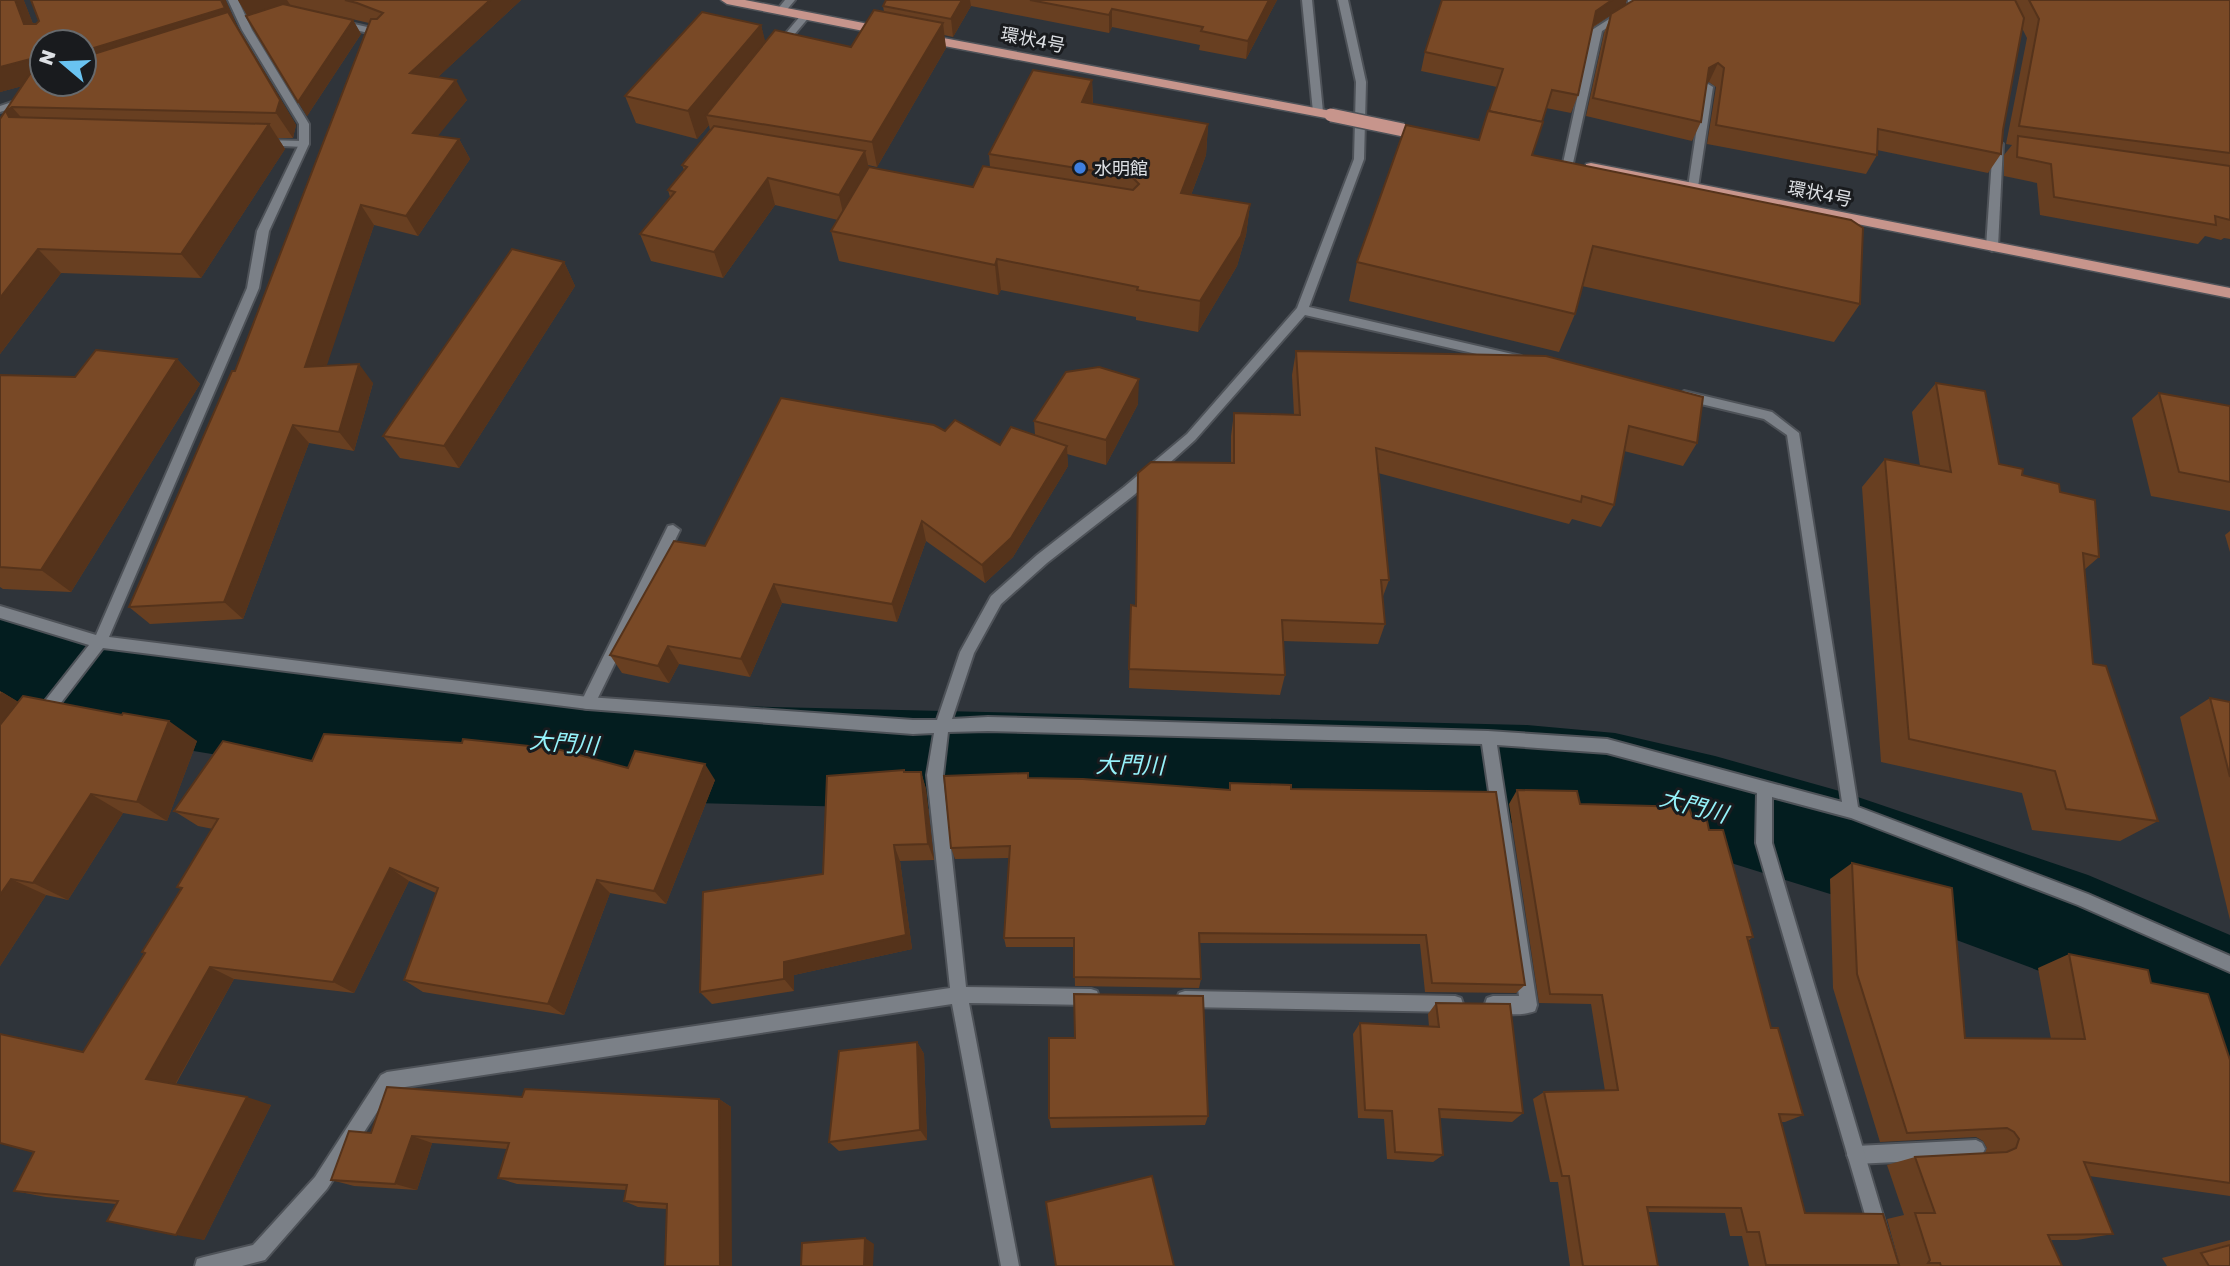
<svg xmlns="http://www.w3.org/2000/svg" width="2230" height="1266" font-family="'Golos Text','Noto Sans JP',sans-serif">
  <rect width="100%" height="100%" fill="#2f343a"/>
  <g fill="none" stroke-linecap="round" stroke-linejoin="round">
    <polygon fill="#031d1f" fill-rule="evenodd" points="0,616 96,643 261,668 694,705 1527,725 1615,733 1715,756 1843,792 2088,875 2230,935 2230,1058 2187,1041 2064,980 1843,898 1715,858 1615,833 1527,823 694,803 261,762 96,735 0,704"/>
    <g stroke="#4e5258" stroke-width="4">
      <g id="lane">
        <polygon points="785,0 795,0 784,13 778,13 776,11"/>
        <polygon points="1628,0 1638,0 1636,10 1602,31 1573,163 1572,165 1564,165 1563,163 1592,30 1628,7"/>
        <polygon points="341,21 389,32 391,34 386,37 338,26 336,24"/>
        <polygon points="1708,84 1713,87 1698,187 1693,191 1688,187 1703,87"/>
        <polygon points="264,140 304,141 309,144 304,147 260,145 260,141"/>
        <polygon points="673,525 680,530 593,708 588,709 583,708 581,703 583,698 668,526"/>
        <polygon points="1976,1140 1982,1143 1985,1149 1982,1155 1976,1158 1856,1164 1850,1161 1847,1155 1850,1149 1856,1146"/>
      </g>
    </g>
    <g stroke="#4e5258" stroke-width="4">
      <g id="street">
        <path d="M 228,0 L 238,0 L 252,30 L 309,124 L 309,144 L 269,231 L 259,288 L 109,637 L 588,697 L 913,720 L 937,720 L 960,652 L 991,596 L 1037,555 L 1124,487 L 1187,434 L 1297,308 L 1354,159 L 1356,82 L 1338,0 L 1348,0 L 1366,82 L 1364,159 L 1309,307 L 1521,356 L 1527,360 L 1521,364 L 1305,315 L 1195,440 L 1134,495 L 1047,563 L 1001,604 L 974,653 L 952,719 L 988,717 L 1488,731 L 1607,739 L 1842,802 L 1787,435 L 1764,419 L 1680,399 L 1678,396 L 1684,391 L 1772,412 L 1799,433 L 1858,807 L 2088,894 L 2230,956 L 2230,972 L 2078,905 L 1851,818 L 1772,797 L 1772,843 L 1898,1266 L 1880,1266 L 1756,843 L 1757,793 L 1607,753 L 1497,745 L 1537,1005 L 1535,1011 C 1523,1016 1499,1015 1487,1010 L 1485,1004 L 1487,998 L 1493,996 L 1519,996 L 1482,744 L 988,731 L 948,732 L 943,775 L 966,987 L 1091,989 L 1097,991 L 1099,997 L 1097,1003 L 1091,1005 L 969,1003 L 1019,1266 L 1001,1266 L 952,1004 L 392,1089 L 327,1189 L 265,1260 L 242,1266 L 195,1266 L 197,1259 L 204,1257 L 253,1245 L 315,1177 L 381,1075 L 387,1072 L 950,988 L 927,775 L 934,733 L 913,734 L 588,709 L 103,648 L 47,721 L 42,722 L 37,721 L 35,716 L 37,711 L 89,645 L 0,618 L 0,606 L 96,635 L 247,288 L 257,231 L 299,144 L 299,124 L 242,30 Z"/>
        <polygon points="1302,0 1312,0 1323,112 1318,115 1313,112"/>
        <polygon points="802,14 810,16 782,49 776,49 776,45"/>
        <polygon points="27,97 31,98 31,102 0,112 0,106"/>
        <polygon points="1998,141 2003,144 1998,247 1992,251 1986,247 1993,144"/>
        <polygon points="1185,991 1455,996 1461,998 1463,1004 1461,1010 1455,1012 1185,1007 1179,1005 1177,999 1179,993"/>
      </g>
    </g>
    <g stroke="#4e5258" stroke-width="3">
      <g id="primary">
        <polygon points="721,0 745,0 884,27 890,31 884,35 727,4"/>
        <polygon points="922,34 1331,111 1337,115 1331,119 918,41 916,38"/>
        <polygon points="1591,163 2230,288 2230,298 1586,170 1586,164"/>
      </g>
    </g>
    <use href="#lane" fill="#7b8087" fill-rule="evenodd"/>
    <use href="#street" fill="#7b8087" fill-rule="evenodd"/>
    <use href="#primary" fill="#c7958c" fill-rule="evenodd"/>
    <g stroke="#4e5258" stroke-width="16" stroke-linecap="butt">
      <polyline id="primary-bridge" points="1331,115 1403,130"/>
    </g>
    <use href="#primary-bridge" stroke="#c7958c" stroke-width="13"/>
  </g>
  <g fill="#683f21" fill-rule="evenodd">
    <path d="M 0,0 L 24,0 L 24,1 L 33,24 L 226,1 L 237,26 L 296,125 L 293,138 L 278,138 L 285,149 L 201,278 L 61,273 L 0,354 L 0,119 L 22,86 L 0,92 ZM 42,42 L 84,42 L 84,84 L 42,84 Z"/>
    <polygon points="238,0 521,0 438,77 467,100 437,136 459,139 470,159 418,236 374,225 326,366 373,383 354,451 309,443 243,619 150,624 129,607 235,371 369,23 339,16 353,20 361,34 307,116"/>
    <polygon points="886,0 1277,0 1246,59 1199,50 1200,45 1112,27 1109,33 971,6 953,37 944,35 946,48 877,167 868,165 869,168 973,187 990,167 989,154 1092,80 1093,104 1208,124 1206,155 1191,195 1250,204 1246,235 1237,266 1198,332 1136,320 1136,317 1001,290 998,295 839,261 831,231 838,220 775,205 723,278 651,261 640,234 670,197 668,190 684,170 682,165 710,130 709,125 697,139 636,123 625,96 761,25 765,43 851,47 884,12 883,6"/>
    <polygon points="1634,0 2230,0 2230,239 2224,238 2221,240 2205,236 2198,244 2040,215 2037,183 2004,176 2004,155 2012,145 2006,144 2027,38 2022,28 2003,130 2001,154 1988,173 1877,150 1877,155 1866,174 1707,144 1716,87 1709,82 1707,83 1701,122 1692,141 1586,116 1604,33 1611,15 1592,28 1578,95 1571,113 1546,108 1532,155 1860,304 1834,342 1582,286 1575,314 1559,352 1349,301 1357,262 1479,140 1497,87 1421,71 1425,52 1626,5"/>
    <polygon points="564,262 575,286 459,468 400,458 383,436"/>
    <polygon points="1296,351 1546,356 1697,443 1683,466 1624,451 1614,505 1601,527 1572,519 1569,524 1378,473 1389,580 1382,599 1385,624 1378,644 1283,641 1285,675 1280,695 1129,688 1131,605 1135,606 1231,463 1231,436 1234,413 1294,415 1292,375"/>
    <polygon points="177,359 200,384 71,592 3,589 0,587 0,375 75,377"/>
    <polygon points="1936,383 1999,464 2022,475 2060,492 2099,557 2084,570 2093,664 2158,821 2120,841 2032,830 2022,793 1881,762 1862,487 1885,459 1920,466 1912,412"/>
    <polygon points="2159,393 2230,406 2230,511 2151,496 2132,418"/>
    <polygon points="1138,404 1106,465 1067,454 1068,466 1013,557 985,583 926,541 897,622 782,603 750,677 679,664 669,683 622,673 610,655 705,546 945,431 1000,445 1035,435 1034,421"/>
    <polygon points="2230,531 2230,552 2225,535"/>
    <polygon points="0,691 18,702 197,741 167,821 123,813 68,900 46,895 0,966"/>
    <polygon points="2210,698 2230,702 2230,920 2180,717"/>
    <polygon points="312,761 628,768 715,780 666,904 610,893 564,1015 423,992 404,980 436,893 409,881 354,993 234,979 176,1084 271,1105 204,1240 116,1204 46,1197 14,1191 144,953 181,889 177,887 213,829 198,826 174,811"/>
    <polygon points="905,772 921,772 926,789 934,860 900,861 912,949 794,975 794,991 712,1004 700,992 823,874"/>
    <polygon points="1029,778 1229,790 1230,783 1291,789 1525,985 1516,993 1425,992 1420,944 1200,943 1201,979 1199,988 1075,986 1074,947 1006,947 1004,938 1009,858 955,859 951,848"/>
    <polygon points="1517,790 1580,804 1692,816 1709,830 1753,937 1748,941 1771,1028 1803,1115 1785,1122 1781,1122 1805,1213 1899,1265 1892,1266 1749,1266 1742,1236 1730,1236 1725,1213 1648,1212 1658,1266 1570,1266 1558,1182 1550,1182 1533,1099 1544,1092 1605,1091 1591,1004 1539,1003 1509,804"/>
    <polygon points="1852,863 1965,1038 2051,1039 2038,968 2069,954 2151,983 2230,1060 2230,1196 2089,1176 2113,1234 2077,1240 2051,1240 2062,1266 1900,1266 1887,1219 1904,1215 1887,1165 1915,1157 1985,1153 1987,1148 1983,1141 1976,1137 1880,1142 1833,988 1830,879"/>
    <polygon points="1436,1003 1523,1113 1512,1122 1440,1118 1443,1155 1433,1162 1387,1159 1384,1119 1358,1118 1353,1034 1360,1023 1429,1027 1428,1014"/>
    <polygon points="917,1042 924,1054 927,1140 839,1151 829,1142"/>
    <polygon points="522,1097 719,1099 731,1107 667,1209 638,1207 624,1201 626,1190 517,1184 498,1178 507,1149 432,1143 417,1190 354,1186 331,1180 371,1133"/>
    <polygon points="1208,1116 1205,1125 1051,1128 1049,1118"/>
    <polygon points="2230,1240 2230,1266 2167,1266 2162,1258"/>
  </g>
  <g fill="#55331b">
    <polygon points="15,0 24,0 24,1 41,44 24,24"/>
    <polygon points="221,0 226,0 226,1 237,26 296,125 293,138 276,113 84,76 84,51"/>
    <polygon points="238,0 287,0 291,6 250,20"/>
    <polygon points="490,0 521,0 421,93 410,73"/>
    <polygon points="962,0 970,0 971,6 953,37 951,19"/>
    <polygon points="1269,0 1277,0 1246,59 1248,41"/>
    <polygon points="1612,0 1627,0 1625,6 1589,29 1596,11"/>
    <polygon points="1112,9 1112,27 1109,33 1109,15"/>
    <polygon points="353,20 361,34 307,116 298,102"/>
    <polygon points="943,23 946,48 877,167 872,142"/>
    <polygon points="761,25 768,52 706,115 709,125 697,139 688,111"/>
    <polygon points="42,56 42,81 0,92 0,67"/>
    <polygon points="1718,63 1709,82 1700,87 1709,68"/>
    <polygon points="456,80 467,100 424,153 413,133"/>
    <polygon points="1092,80 1093,111 1082,102"/>
    <polygon points="12,107 34,132 9,117 6,111"/>
    <polygon points="269,124 285,149 201,278 181,254"/>
    <polygon points="1208,124 1206,155 1180,224 1181,193"/>
    <polygon points="459,139 470,159 418,236 406,216"/>
    <polygon points="865,151 871,178 845,222 839,195"/>
    <polygon points="768,178 775,205 723,278 714,252"/>
    <polygon points="1250,204 1246,235 1237,266 1198,332 1200,301"/>
    <polygon points="361,205 374,225 320,386 305,367"/>
    <polygon points="38,249 61,273 0,354 0,298"/>
    <polygon points="997,259 1001,290 998,295 995,265"/>
    <polygon points="564,262 575,286 459,468 444,446"/>
    <polygon points="177,359 200,384 71,592 41,570"/>
    <polygon points="359,364 373,383 354,451 339,432"/>
    <polygon points="1139,379 1138,404 1106,465 1106,440"/>
    <polygon points="293,425 309,443 243,619 224,602"/>
    <polygon points="1067,446 1068,466 1013,557 985,583 982,565"/>
    <polygon points="922,521 926,541 897,622 892,604"/>
    <polygon points="774,584 782,603 750,677 741,659"/>
    <polygon points="668,646 679,664 669,683 658,666"/>
    <polygon points="2,692 35,712 0,758 0,694"/>
    <polygon points="169,721 197,741 167,821 137,802"/>
    <polygon points="705,764 715,780 666,904 654,891"/>
    <polygon points="921,772 926,789 934,860 928,844"/>
    <polygon points="91,794 123,813 68,900 33,883"/>
    <polygon points="894,845 900,861 912,949 794,975 794,991 784,979 784,962"/>
    <polygon points="390,868 409,881 354,993 333,982"/>
    <polygon points="11,879 46,895 0,966 0,895"/>
    <polygon points="597,880 610,893 564,1015 548,1004"/>
    <polygon points="210,967 234,979 173,1088 146,1079"/>
    <polygon points="917,1042 924,1054 927,1140 920,1130"/>
    <polygon points="247,1097 271,1105 204,1240 176,1235"/>
    <polygon points="719,1099 731,1107 732,1266 720,1266"/>
    <polygon points="412,1136 432,1143 417,1190 395,1184"/>
    <polygon points="865,1238 874,1244 873,1266 864,1266"/>
  </g>
  <g fill="#794926" stroke="#55331b" stroke-width="2">
    <polygon points="0,0 15,0 24,24 36,24 39,21 31,0 221,0 225,8 84,51 84,42 42,42 42,56 0,67"/>
    <polygon points="345,0 490,0 410,73 456,80 413,133 459,139 406,216 361,205 305,367 359,364 339,432 293,425 224,602 129,607 232,371 235,371 371,19 377,19 383,13 357,3"/>
    <polygon points="886,0 962,0 951,19 883,6"/>
    <polygon points="1030,0 1269,0 1248,41 1201,31 1203,27 1112,9 1109,15"/>
    <polygon points="1442,0 1612,0 1596,11 1578,95 1552,90 1542,122 1489,111 1503,69 1425,52"/>
    <polygon points="1634,0 2015,0 2024,18 2003,130 2001,154 1878,129 1877,155 1716,125 1724,68 1718,63 1709,68 1701,122 1593,98 1611,14"/>
    <polygon points="2029,0 2230,0 2230,153 2019,126 2039,19"/>
    <polygon points="283,4 353,20 298,102 246,16"/>
    <polygon points="874,10 943,23 872,142 706,115 775,30 851,47"/>
    <polygon points="228,12 280,100 276,113 12,107 6,111 9,117 269,124 181,254 38,249 0,298 0,119 30,74 42,70 42,84 84,84 84,57"/>
    <polygon points="702,12 761,25 688,111 625,96"/>
    <polygon points="1033,70 1092,80 1082,102 1208,124 1181,193 1250,204 1241,236 1200,301 1137,290 1138,287 997,259 995,265 831,231 869,167 973,187 983,166 1133,190 1139,184 1132,177 989,154"/>
    <polygon points="1488,111 1543,122 1532,155 1851,220 1863,228 1860,304 1593,246 1575,314 1357,262 1406,125 1479,140"/>
    <polygon points="714,126 865,151 839,195 768,178 714,252 640,234 675,192 668,190 687,167 682,165"/>
    <polygon points="2018,136 2230,166 2230,220 2215,216 2216,225 2054,197 2051,164 2017,157"/>
    <polygon points="512,249 564,262 444,446 383,436"/>
    <polygon points="96,350 177,359 41,570 0,567 0,375 75,377"/>
    <polygon points="1296,351 1546,356 1703,397 1697,443 1629,426 1614,505 1582,496 1581,502 1376,448 1389,580 1381,580 1385,624 1282,620 1285,675 1129,669 1131,605 1136,606 1138,473 1151,462 1234,463 1234,413 1300,415"/>
    <polygon points="1099,367 1139,379 1106,440 1034,421 1066,372"/>
    <polygon points="1936,383 1985,391 1999,464 2023,469 2022,475 2059,484 2060,492 2095,500 2099,557 2083,553 2093,664 2106,666 2158,821 2066,809 2055,771 1909,739 1885,459 1951,472"/>
    <polygon points="2159,393 2230,406 2230,482 2179,472"/>
    <polygon points="781,398 934,425 945,431 955,420 1000,445 1011,427 1067,446 1011,538 982,565 922,521 892,604 774,584 741,659 668,646 658,666 610,655 674,541 705,546"/>
    <polygon points="23,696 122,715 123,713 169,721 137,802 91,794 33,883 11,879 0,895 0,725"/>
    <polygon points="2210,698 2230,702 2230,777"/>
    <polygon points="324,734 462,743 463,739 557,749 628,768 635,751 705,764 654,891 597,880 548,1004 404,980 438,888 390,868 333,982 210,967 146,1079 247,1097 176,1235 107,1221 118,1201 14,1191 34,1152 0,1143 0,1034 83,1052 145,953 142,952 182,888 177,887 218,819 174,811 223,741 312,761"/>
    <polygon points="904,770 904,772 921,772 928,844 894,845 906,935 784,962 784,979 700,992 703,892 823,874 827,776"/>
    <polygon points="1028,773 1028,778 1083,779 1230,790 1230,783 1291,785 1291,789 1496,792 1525,985 1432,983 1426,935 1199,933 1201,979 1074,977 1074,938 1004,938 1010,846 951,848 944,776"/>
    <polygon points="1517,790 1577,791 1580,804 1689,807 1692,816 1706,816 1709,830 1723,830 1753,937 1747,937 1771,1028 1778,1028 1803,1115 1779,1114 1805,1213 1883,1214 1899,1265 1766,1265 1759,1232 1747,1232 1741,1208 1647,1207 1658,1266 1583,1266 1569,1176 1562,1176 1544,1092 1618,1090 1602,995 1550,994"/>
    <polygon points="1852,863 1952,888 1965,1038 2085,1039 2069,954 2148,970 2151,983 2208,994 2230,1060 2230,1183 2084,1162 2113,1234 2048,1235 2062,1266 1941,1266 1940,1263 1928,1263 1930,1260 1915,1213 1935,1213 1915,1157 2007,1152 2016,1148 2019,1139 2014,1132 2007,1128 1907,1133 1857,974"/>
    <polygon points="1074,994 1203,996 1208,1116 1049,1118 1049,1038 1075,1038"/>
    <polygon points="1436,1003 1510,1004 1523,1113 1439,1109 1443,1155 1395,1152 1392,1111 1365,1110 1360,1023 1439,1027"/>
    <polygon points="917,1042 920,1130 829,1142 839,1051"/>
    <polygon points="387,1087 522,1097 525,1089 719,1099 720,1266 665,1266 667,1204 624,1201 627,1185 498,1178 509,1143 412,1136 395,1184 331,1180 349,1131 371,1133"/>
    <polygon points="1152,1176 1174,1266 1056,1266 1046,1202"/>
    <polygon points="865,1238 864,1266 801,1266 802,1243"/>
    <polygon points="2230,1245 2230,1266 2209,1266 2201,1253"/>
  </g>
  <circle fill="#3f7fe0" stroke="#191b1e" stroke-width="2.5" cx="1080" cy="168" r="7"/>
  <g text-anchor="middle" dominant-baseline="central" stroke-width="6" stroke-linejoin="round" paint-order="stroke">
    <g font-size="18" fill="#dde0e4" stroke="#191b1e">
      <text transform="translate(1033 39) rotate(11)">環状4号</text>
      <text transform="translate(1820 193) rotate(11)">環状4号</text>
    </g>
    <g font-size="18" fill="#dde0e4" stroke="#191b1e" text-anchor="start">
      <text x="1094" y="168">水明館</text>
    </g>
    <g font-size="23" font-style="italic" fill="#95f2fa" stroke="#191b1e">
      <text transform="translate(564 742) rotate(5)">大門川</text>
      <text transform="translate(1130 764) rotate(1)">大門川</text>
      <text transform="translate(1694 805) rotate(15)">大門川</text>
    </g>
  </g>
  <g transform="translate(63 63) rotate(289)"><circle r="33" fill="#191b1e" stroke="#676a6d" stroke-width="2"/>
  <path d="M0-5L12 26L0 18L-12 26Z" fill="#69c3f1"/>
  <text y="-10" font-size="19" font-weight="bold" text-anchor="middle" fill="#dde0e4">N</text>
  </g>
</svg>
